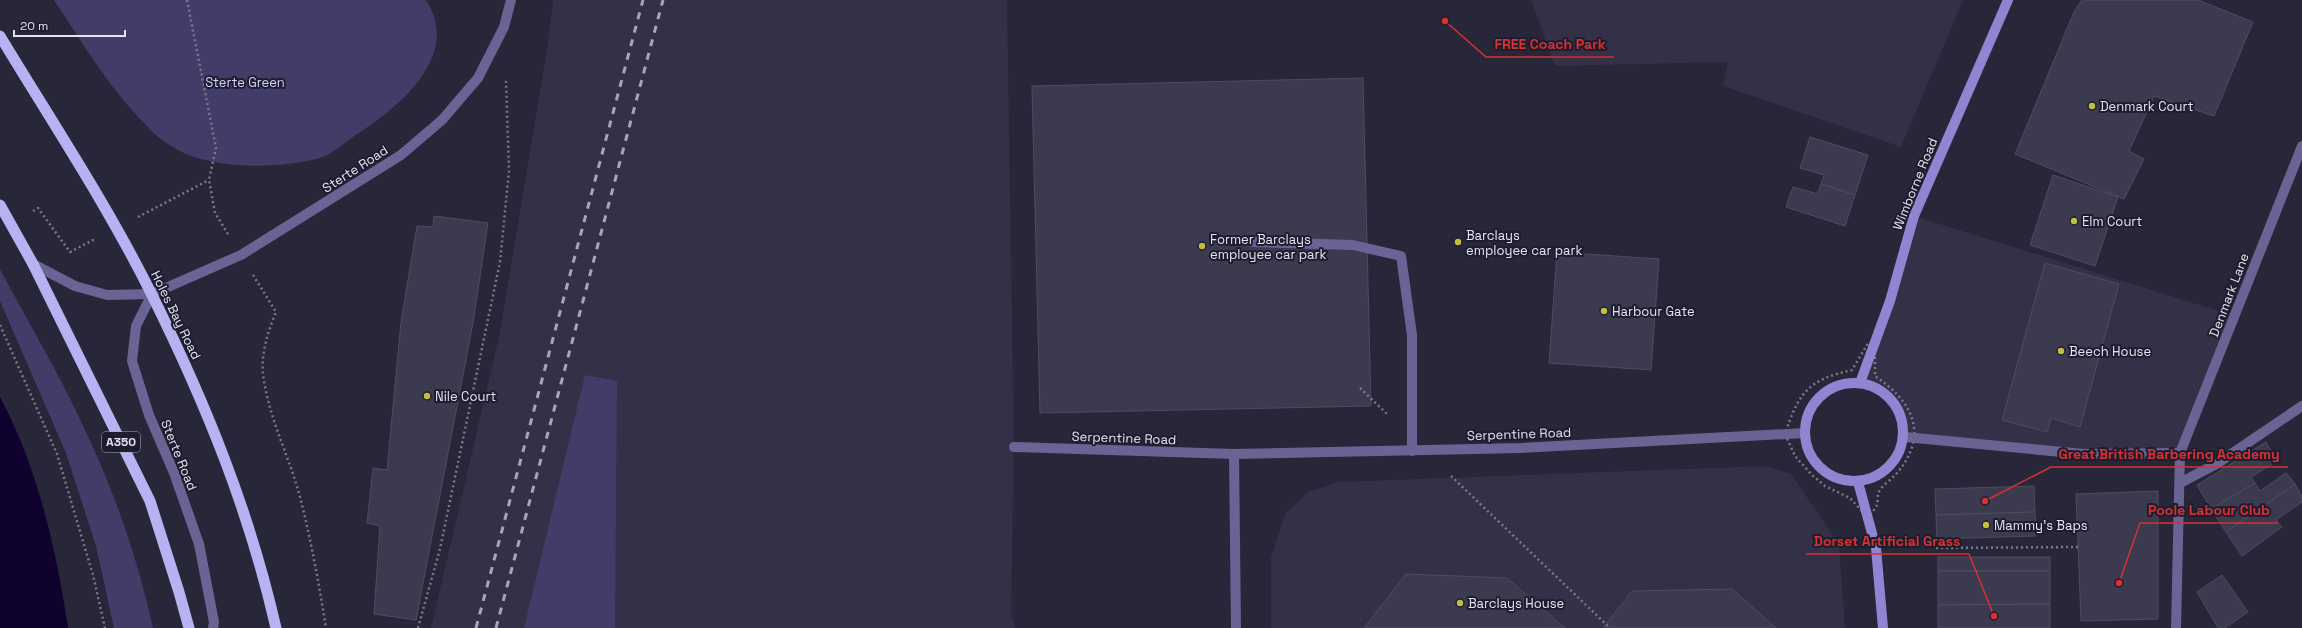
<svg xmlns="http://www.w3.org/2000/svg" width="2302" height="628" font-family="'Space Grotesk',sans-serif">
  <rect width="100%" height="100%" fill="#282639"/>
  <g fill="#333048">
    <polygon points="553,0 1007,0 1014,447 1011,613 1015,628 431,628 499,337 548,44"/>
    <polygon points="1531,0 1963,0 1901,147 1723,86 1728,62 1555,66"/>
    <polygon points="1914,216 2235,316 2180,453 2083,454 1905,437 1902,419 1894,403 1876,388 1860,383"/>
    <polygon points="1765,466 1791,474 1839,544 1845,628 1271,628 1271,558 1285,514 1308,492 1338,482"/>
  </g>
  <g fill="#423c69">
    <path d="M 54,0 L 426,0 C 463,57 396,110 353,137 C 344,143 333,153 323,157 C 286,168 231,169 194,157 C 184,154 171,146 162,140 C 156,136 150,129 145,124 C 109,88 82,42 54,0 Z"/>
    <path d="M 0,269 C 28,322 60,375 85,430 C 115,493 138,560 153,628 L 114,628 L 96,546 L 66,453 L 0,301 Z"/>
    <polygon points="585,375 617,381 615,628 524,628"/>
  </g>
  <path fill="#0f022f" d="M 0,397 C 38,468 56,549 68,628 L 0,628 Z"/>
  <g fill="#3b3a4e" stroke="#4e4c62">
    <polygon points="2082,0 2198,0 2253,22 2214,116 2154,96 2129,151 2144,159 2124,199 2015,154 2074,12"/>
    <polygon points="1363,78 1371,406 1040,413 1032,86"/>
    <polygon points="1810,137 1868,155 1855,195 1821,184 1824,175 1800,168"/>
    <polygon points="2053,175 2118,197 2095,266 2030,245"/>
    <polygon points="1821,184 1855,195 1845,226 1786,207 1793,187 1818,194"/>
    <polygon points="434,216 488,223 473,323 416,620 374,614 380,526 367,523 373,468 387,470 401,322 417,226 433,227"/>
    <polygon points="1557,252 1659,259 1651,370 1549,363"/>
    <polygon points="2045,263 2119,284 2080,427 2051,418 2047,432 2002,420"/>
    <polygon points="2266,442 2277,461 2251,477 2255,483 2211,509 2197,485"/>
    <polygon points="2286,473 2295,484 2226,532 2211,509 2255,483 2260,491"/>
    <polygon points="2295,484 2302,496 2302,502 2276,520 2282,527 2242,556 2226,532"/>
    <polygon points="2034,486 2035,512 1936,515 1935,489"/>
    <polygon points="2158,491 2158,619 2081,621 2076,494"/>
    <polygon points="2035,512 2036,536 1937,539 1936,515"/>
    <rect x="1938" y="557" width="112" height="14"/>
    <polygon points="1938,571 2050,571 2050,604 1938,605"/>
    <polygon points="1406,574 1507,578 1565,628 1364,628"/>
    <polygon points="2222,575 2248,612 2225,628 2218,628 2197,592"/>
    <polygon points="1732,589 1776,628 1603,628 1632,591"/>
    <polygon points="2050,604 2050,628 1938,628 1938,605"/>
  </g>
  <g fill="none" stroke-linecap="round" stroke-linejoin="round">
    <g stroke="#7a7989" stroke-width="2.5" stroke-dasharray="2 3" stroke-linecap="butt">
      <polyline points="187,0 216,148 209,180 215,213 228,234"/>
      <polyline points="33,211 38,208 70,252 95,239"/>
      <polyline points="138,217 209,180"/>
      <path d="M 253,275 L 276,312 C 268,331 261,353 263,374 C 268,416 289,456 300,497 C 311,540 319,584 326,628"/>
      <polyline points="0,325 57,454 93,575 105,628"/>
      <path d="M 1875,342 L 1875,376 C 1912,401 1930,434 1897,473 C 1892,479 1884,484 1880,490 C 1877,494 1878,500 1877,505 C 1875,509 1871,514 1868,518 L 1850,498 L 1825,486 L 1812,475 L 1795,456 L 1785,434 C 1799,392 1808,380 1852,370 L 1867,345 Z"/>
      <polyline points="1360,388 1387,414"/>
      <polyline points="1451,476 1610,628"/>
      <polyline points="1936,548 2078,547"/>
      <polyline points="418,628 440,549 500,262 509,171 506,81"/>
    </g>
    <g stroke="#6a6495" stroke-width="10">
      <polyline points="1253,242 1353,245 1401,256 1412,335 1412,451"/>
      <polyline points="2180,483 2218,463 2302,406"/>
    </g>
    <g stroke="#6a6495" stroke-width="10">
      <polyline points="1905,437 2083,454 2180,453"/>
      <polyline points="1014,447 1234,454"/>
      <polyline points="1236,628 1234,454 1521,448 1805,433"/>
      <polyline points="2176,628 2180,453 2302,146"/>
    </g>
    <g stroke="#6a6495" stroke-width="10">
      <polyline points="33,264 75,286 107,295 152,294 241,255 401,155 442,120 478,78 504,27 511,0"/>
      <polyline points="152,294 136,326 132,361 149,415 174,473 199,544 214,622 213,628"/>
    </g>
    <g stroke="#8f85d3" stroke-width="10">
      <circle cx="1854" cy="432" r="49"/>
      <polyline points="1860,383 1890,301 1914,216 2008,0"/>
      <polyline points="1858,482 1876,548 1883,628"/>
    </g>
    <g stroke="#b8b2f2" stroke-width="11">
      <path d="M 0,36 C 52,122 108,206 152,295 C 206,404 249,510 276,628"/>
      <polyline points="0,205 33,264 150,501 179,592 189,628"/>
    </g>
    <g stroke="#a6a6b5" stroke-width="3" stroke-dasharray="7 7" stroke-linecap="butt">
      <polyline points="476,628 643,0"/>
      <polyline points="496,628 663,0"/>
    </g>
  </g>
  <g fill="#c0be41" stroke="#1e1c2f" stroke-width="1.5">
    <circle cx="2092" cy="106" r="4"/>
    <circle cx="2074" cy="221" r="4"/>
    <circle cx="1458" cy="242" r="4"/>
    <circle cx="1202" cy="246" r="4"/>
    <circle cx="1604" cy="311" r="4"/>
    <circle cx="2061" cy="351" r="4"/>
    <circle cx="427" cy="396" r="4"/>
    <circle cx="1986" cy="525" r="4"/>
    <circle cx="1460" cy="603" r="4"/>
  </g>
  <g text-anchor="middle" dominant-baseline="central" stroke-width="4" stroke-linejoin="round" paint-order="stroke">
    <rect fill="#1e1c2f" stroke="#a9a8b7" stroke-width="1" x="102" y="432" width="38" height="20" rx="3"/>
    <g font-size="12" font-weight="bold" fill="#e4e4f1">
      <text x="121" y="442">A350</text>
    </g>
    <g font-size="13" fill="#d7d4fc" stroke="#1e1c2f">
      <text x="245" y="82">Sterte Green</text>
    </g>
    <g font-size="13" fill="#e4e4f1" stroke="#1e1c2f" text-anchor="start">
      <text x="2100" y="106">Denmark Court</text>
      <text x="2082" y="221">Elm Court</text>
      <text x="1466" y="235">Barclays<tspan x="1466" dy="15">employee car park</tspan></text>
      <text x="1210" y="239">Former Barclays<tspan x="1210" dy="15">employee car park</tspan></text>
      <text x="1612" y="311">Harbour Gate</text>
      <text x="2069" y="351">Beech House</text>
      <text x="435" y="396">Nile Court</text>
      <text x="1994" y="525">Mammy's Baps</text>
      <text x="1468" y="603">Barclays House</text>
    </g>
    <g font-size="13" fill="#e4e4f1" stroke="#1e1c2f">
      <text transform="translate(355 169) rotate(-33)">Sterte Road</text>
      <text transform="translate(1915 184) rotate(-68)">Wimborne Road</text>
      <text transform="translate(2229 295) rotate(-69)">Denmark Lane</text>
      <text transform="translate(176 315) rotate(64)">Holes Bay Road</text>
      <text transform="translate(1519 434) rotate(-2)">Serpentine Road</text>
      <text transform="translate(1124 438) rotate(2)">Serpentine Road</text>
      <text transform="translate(179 455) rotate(68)">Sterte Road</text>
    </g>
  </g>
  <path fill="none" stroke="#d73132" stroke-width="1.5" d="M1445 21L1486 57H1614M1985 501L2051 467H2288M2119 583L2140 523H2278M1994 616L1969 554H1806"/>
  <g fill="#d73132" stroke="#1e1c2f" stroke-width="1.5">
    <circle cx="1445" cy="21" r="4"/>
    <circle cx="1985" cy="501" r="4"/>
    <circle cx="2119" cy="583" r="4"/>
    <circle cx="1994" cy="616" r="4"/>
  </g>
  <g font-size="14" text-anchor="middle" font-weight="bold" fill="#d73132" stroke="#1e1c2f" stroke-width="4" stroke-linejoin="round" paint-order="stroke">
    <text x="1550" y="49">FREE Coach Park</text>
    <text x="2169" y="459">Great British Barbering Academy</text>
    <text x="2209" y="515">Poole Labour Club</text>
    <text x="1887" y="546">Dorset Artificial Grass</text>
  </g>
  <path d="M14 30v6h111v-6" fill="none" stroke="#e4e4f1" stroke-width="2"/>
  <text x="20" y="30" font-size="12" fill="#e4e4f1" stroke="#1e1c2f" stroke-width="3" paint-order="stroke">20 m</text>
</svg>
